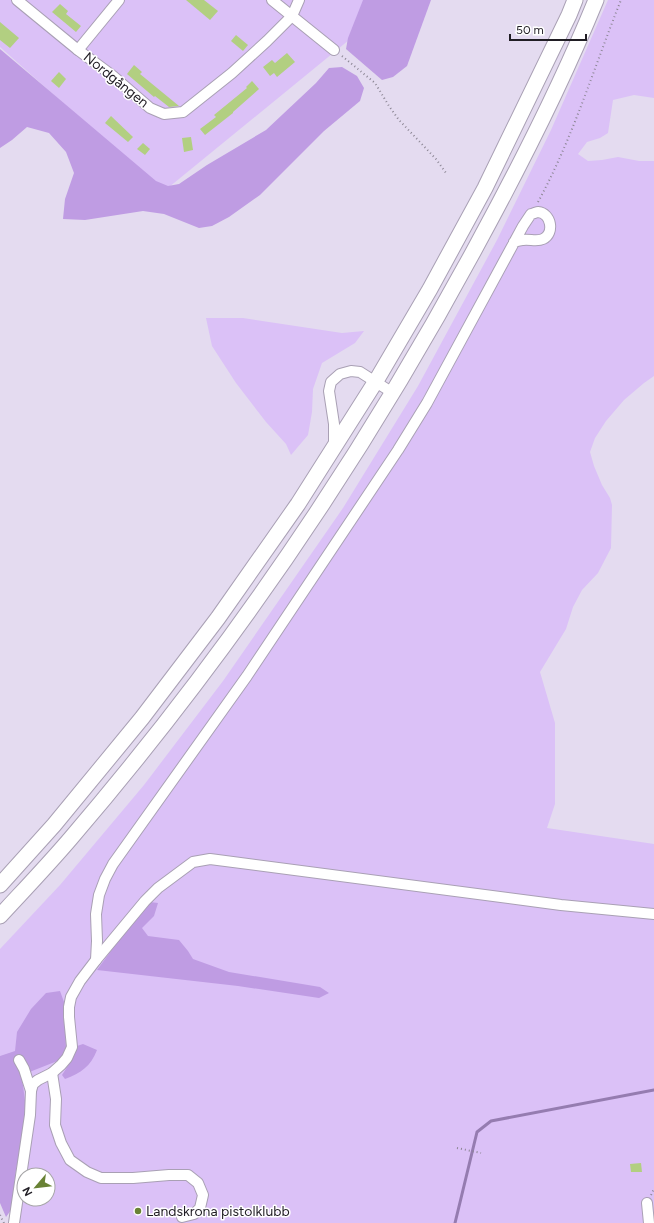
<svg xmlns="http://www.w3.org/2000/svg" width="654" height="1223" font-family="Figtree,sans-serif">
  <rect width="100%" height="100%" fill="#e4dbf0"/>
  <g fill="#dbc1f7" fill-rule="evenodd">
    <polygon points="0,0 365,0 349,40 163,192 0,47"/>
    <path d="M 608,0 L 654,0 L 654,98 L 634,95 L 613,100 L 608,133 L 600,138 L 587,142 L 578,154 L 588,161 L 602,160 L 618,157 L 639,161 L 654,161 L 654,376 L 644,383 L 624,400 L 606,421 L 595,438 L 590,452 L 594,466 L 602,485 L 610,498 L 612,505 L 611,548 L 598,573 L 582,590 L 573,607 L 566,629 L 540,672 L 555,723 L 555,804 L 547,828 L 654,844 L 654,1223 L 19,1223 L 0,1181 L 0,949 L 60,885 L 144,785 L 223,681 L 343,508 L 418,386 L 497,240 L 551,130 ZM 24,1175 L 48,1175 L 48,1199 L 24,1199 Z"/>
    <polygon points="206,318 243,318 342,333 364,331 355,343 322,363 313,389 312,412 308,435 291,455 286,444 266,422 236,383 212,346"/>
  </g>
  <g fill="#bf9ce3">
    <polygon points="363,0 431,0 407,66 393,77 382,80 346,49 348,38"/>
    <polygon points="0,49 156,181 168,186 179,184 207,165 266,130 316,83 329,68 342,67 357,76 364,88 360,101 324,131 260,195 229,217 212,226 199,228 164,214 143,211 85,220 63,219 65,199 74,173 66,152 49,133 27,127 12,140 0,148"/>
    <polygon points="150,902 158,903 154,916 142,928 148,936 179,940 188,951 193,959 229,972 320,987 329,993 319,998 238,986 97,970 124,933"/>
    <polygon points="60,991 64,1002 66,1048 60,1060 32,1071 22,1078 26,1108 24,1128 16,1170 11,1210 6,1217 0,1203 0,1056 15,1051 17,1032 31,1009 46,993"/>
    <path d="M 83,1044 L 97,1050 C 91,1066 81,1073 65,1079 L 62,1075 L 73,1058 L 77,1046 Z"/>
  </g>
  <g fill="none" stroke-linecap="round" stroke-linejoin="round">
    <polyline stroke="#957cb0" stroke-width="3" points="455,1223 477,1132 491,1121 654,1090"/>
  </g>
  <g fill="#b2cf81">
    <polygon points="186,0 204,0 218,11 210,20"/>
    <polygon points="60,4 68,11 66,14 81,26 76,32 52,12"/>
    <polygon points="0,22 19,38 10,48 0,40"/>
    <polygon points="236,35 248,45 243,51 231,41"/>
    <polygon points="287,53 295,62 277,77 274,73 270,76 263,67 272,60 275,63"/>
    <polygon points="134,65 142,72 140,74 179,106 169,107 155,96 154,97 127,74"/>
    <polygon points="59,72 66,79 59,88 51,81"/>
    <polygon points="252,81 259,89 233,112 233,113 205,135 200,129 216,117 214,115 247,88 246,87"/>
    <polygon points="111,116 133,137 128,142 105,123"/>
    <polygon points="191,137 193,150 184,152 182,138"/>
    <polygon points="143,143 150,149 145,155 137,149"/>
    <polygon points="641,1163 642,1172 631,1172 630,1164"/>
  </g>
  <g fill="none" stroke-linecap="round" stroke-linejoin="round">
    <g stroke="#a9a0b4" stroke-width="12">
      <g id="minor">
        <polyline points="17,0 78,50 113,76 150,108 164,114 183,112 232,73 267,41 292,16 299,0"/>
        <polyline points="272,0 334,50"/>
        <polyline points="78,50 119,0"/>
        <polyline points="334,446 334,424 329,391 331,382 340,374 351,371 360,372 393,393"/>
        <path d="M 96,960 L 97,941 L 96,914 L 99,895 L 105,879 L 113,864 L 247,676 L 398,450 L 427,403 L 523,226 L 531,214 C 532,214 537,212 538,212 C 551,213 555,233 543,239 C 537,242 530,239 523,240 C 520,240 517,241 514,242"/>
        <polyline points="19,1060 24,1069 31,1091"/>
        <polyline points="52,1073 56,1099 55,1125 61,1143 70,1160 87,1172 101,1178 133,1178 169,1175 188,1175 198,1183 203,1195 200,1208 194,1214 182,1217"/>
        <polyline points="647,1203 649,1223"/>
        <polyline points="14,1223 30,1115 31,1091 33,1084 38,1080 52,1073 61,1065 67,1058 72,1047 69,1017 69,1007 71,997 80,981 96,960 145,901 158,888 193,862 210,859 561,905 654,914"/>
      </g>
    </g>
    <g stroke="#a9a0b4" stroke-width="17">
      <g id="highway">
        <polyline points="0,885 54,825 142,718 218,618 298,504 376,381 430,289 485,188 569,15 575,0"/>
        <path d="M 0,916 C 24,890 48,865 71,838 C 227,656 364,455 478,243 C 521,164 562,83 596,0"/>
      </g>
    </g>
    <g stroke="#8c8694" stroke-width="2" stroke-dasharray="1 3" stroke-linecap="butt">
      <polyline points="342,56 375,83 389,106 399,120 436,159 446,173"/>
      <path d="M 538,202 C 573,138 594,67 621,0"/>
      <polyline points="457,1148 481,1153"/>
      <polyline points="651,1195 654,1189"/>
      <polyline points="0,1215 4,1223"/>
    </g>
    <use href="#minor" stroke="#fff" stroke-width="10"/>
    <use href="#highway" stroke="#fff" stroke-width="15"/>
  </g>
  <circle fill="#698235" stroke="#fff" stroke-width="1.5" cx="138" cy="1211" r="4"/>
  <g text-anchor="middle" dominant-baseline="central" stroke-width="3" stroke-linejoin="round" paint-order="stroke">
    <g font-size="14" fill="#201d24" stroke="#fff">
      <text transform="translate(116 80) rotate(39)">Nordgången</text>
    </g>
    <g font-size="14" fill="#201d24" stroke="#fff" text-anchor="start">
      <text x="146" y="1211">Landskrona pistolklubb</text>
    </g>
  </g>
  <g transform="translate(36 1187) rotate(242)"><circle r="19" fill="#ffffff" stroke="#a6a5a7"/>
  <path d="M0-3L7 15L0 10L-7 15Z" fill="#698235"/>
  <text y="-6" font-size="11" font-weight="bold" text-anchor="middle" fill="#201d24">N</text>
  </g>
  <path d="M510 34v6h76v-6" fill="none" stroke="#201d24" stroke-width="2"/>
  <text x="516" y="34" font-size="12" fill="#201d24" stroke="#ffffff" stroke-width="3" paint-order="stroke">50 m</text>
</svg>
